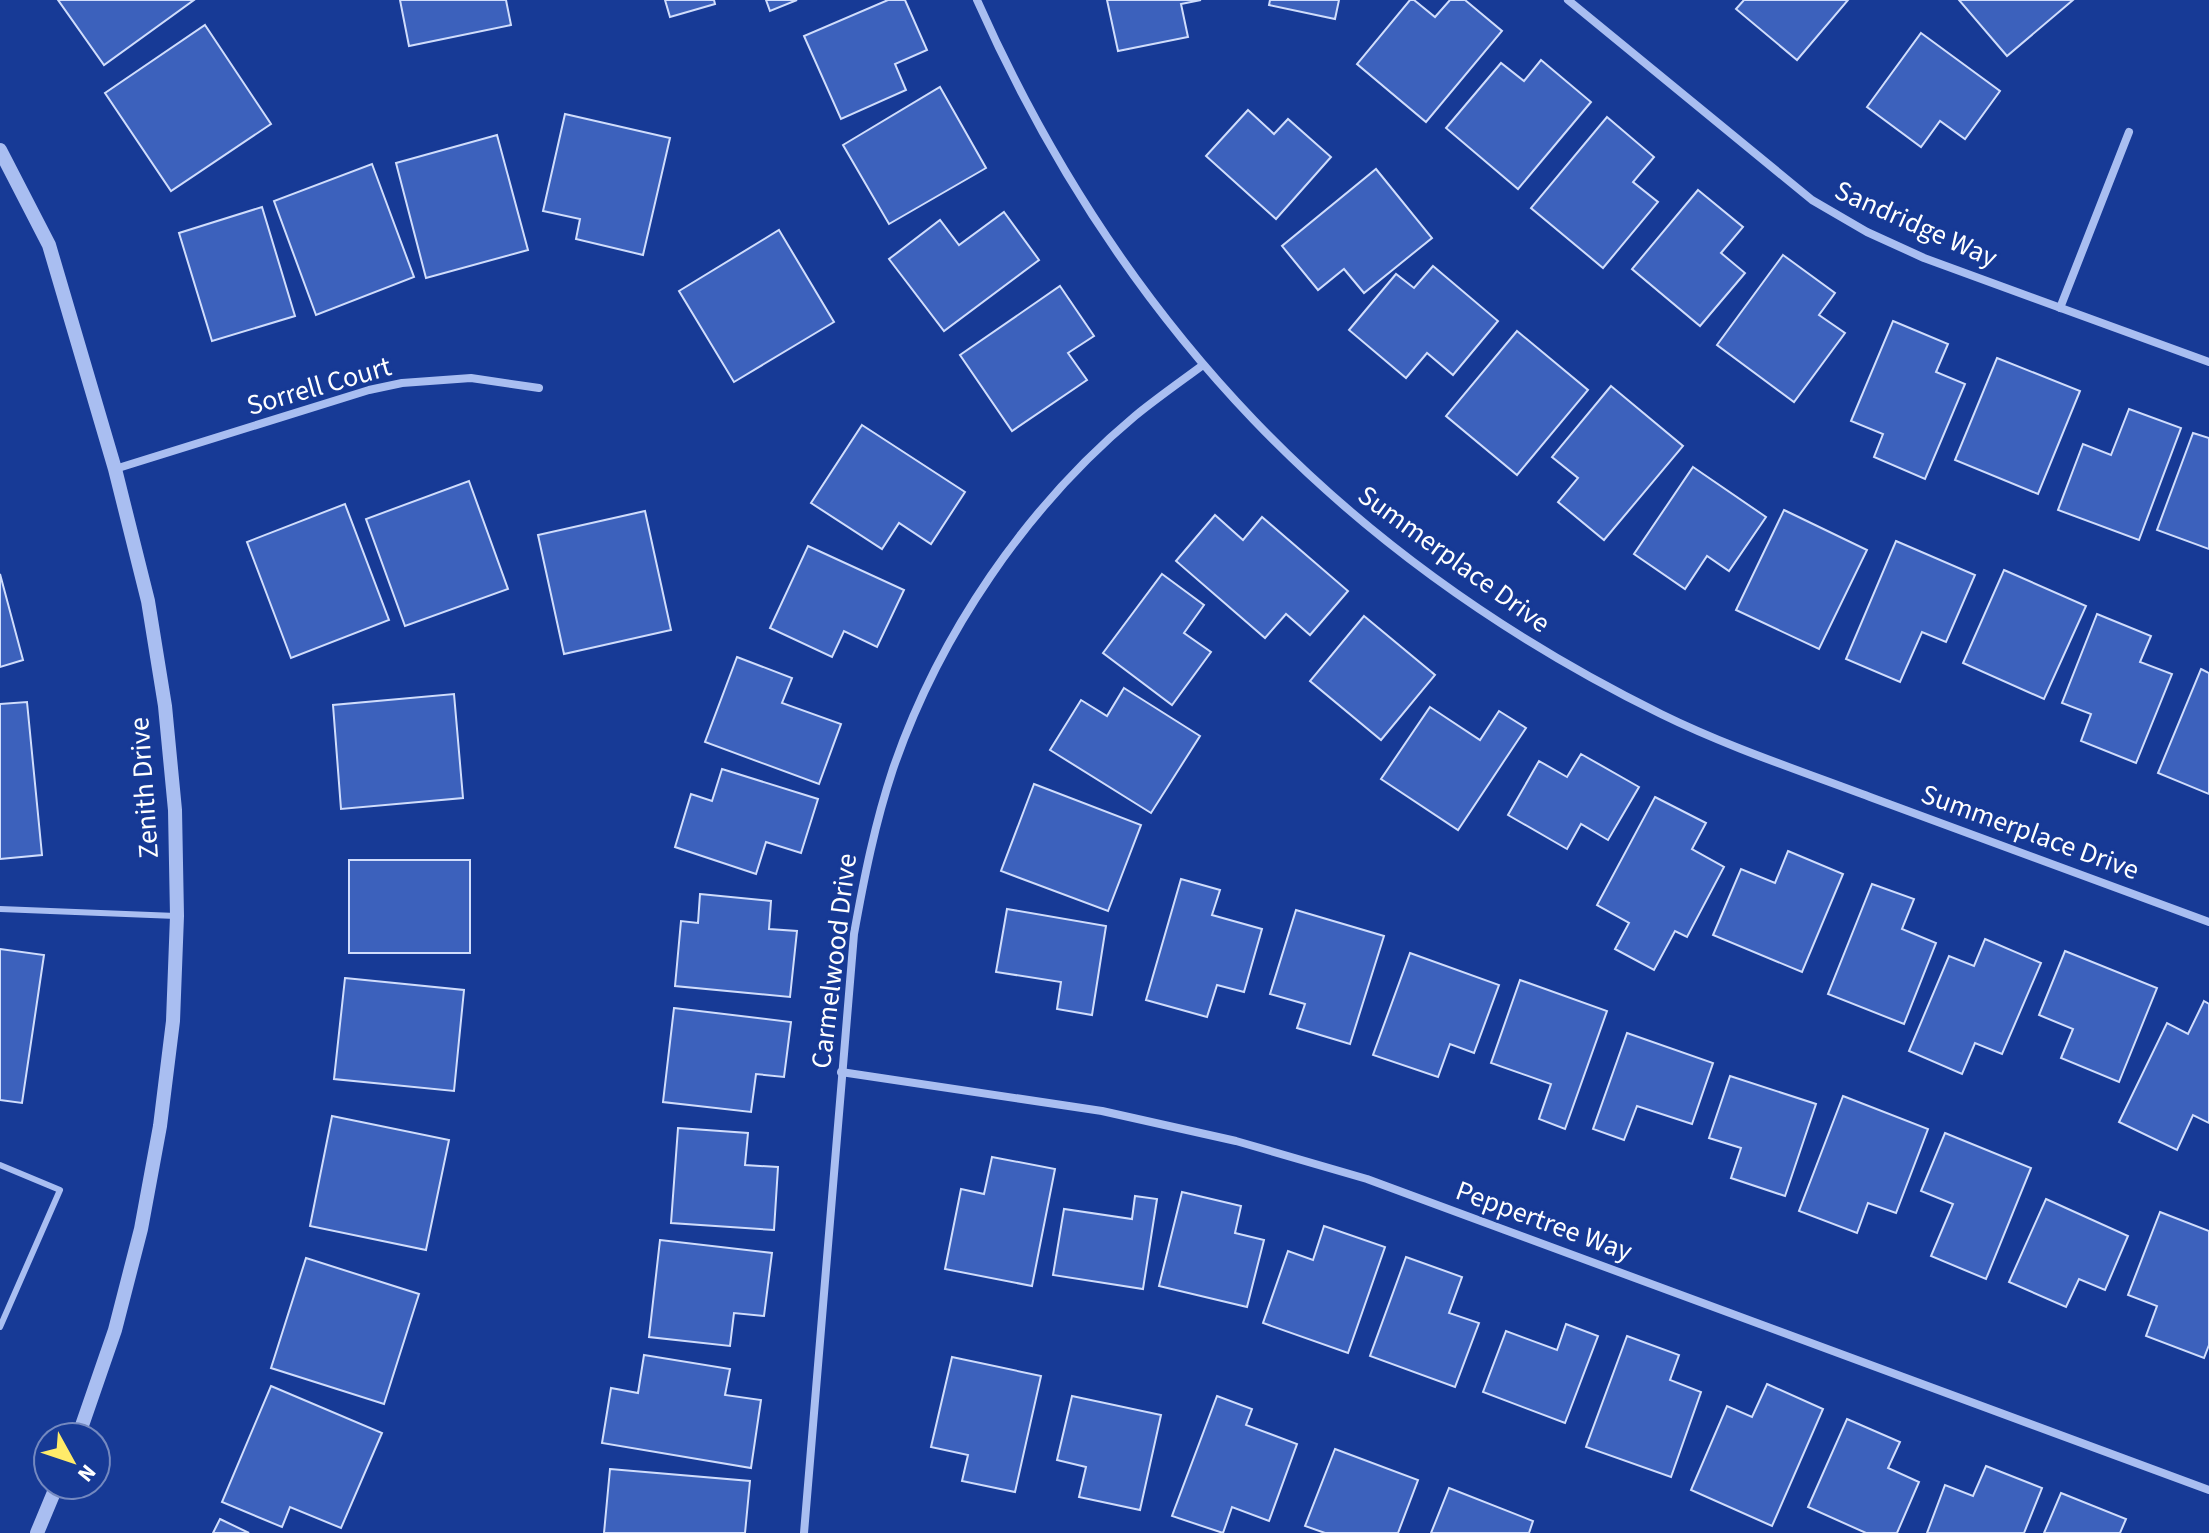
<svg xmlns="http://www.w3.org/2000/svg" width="2209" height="1533" font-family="'Source Sans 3',sans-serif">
  <rect width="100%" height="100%" fill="#173a96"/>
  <g fill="#3c61bc" stroke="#d0ddfc" stroke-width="2">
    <polygon points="58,0 194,0 104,65"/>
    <polygon points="400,0 506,0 511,25 409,46"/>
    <polygon points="665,0 714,0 715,4 670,17"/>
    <polygon points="766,0 797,0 770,11"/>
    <polygon points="888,0 905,0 927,50 895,64 906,90 841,119 804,36"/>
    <polygon points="1107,0 1201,0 1181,4 1188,37 1118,51"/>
    <polygon points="1270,0 1339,0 1335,19 1269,5"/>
    <polygon points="1410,0 1414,0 1435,17 1450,0 1465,0 1502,31 1426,122 1357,64"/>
    <polygon points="1744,0 1848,0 1797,60 1736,9"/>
    <polygon points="1959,0 2073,0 2007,56"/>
    <polygon points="205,25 271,124 171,191 105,93"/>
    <polygon points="1921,33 2000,91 1965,139 1940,121 1921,147 1867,107"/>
    <polygon points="1541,60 1591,102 1518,189 1446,128 1501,63 1524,81"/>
    <polygon points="940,87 986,168 889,224 843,145"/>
    <polygon points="1248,110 1274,134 1288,119 1331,157 1276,219 1206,156"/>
    <polygon points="565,114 670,138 643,255 576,239 580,219 543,211"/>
    <polygon points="1607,117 1654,157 1633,182 1658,202 1603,268 1531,208"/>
    <polygon points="497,135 528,250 426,278 396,163"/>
    <polygon points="372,164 414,277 316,315 274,201"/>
    <polygon points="1376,169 1432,238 1364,293 1344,269 1318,290 1282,246"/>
    <polygon points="1698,190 1743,227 1721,253 1745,273 1700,326 1632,269"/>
    <polygon points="262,207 295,316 212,341 179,233"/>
    <polygon points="1004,212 1039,260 944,331 889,259 940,220 959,245"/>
    <polygon points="779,230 834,322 734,382 679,291"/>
    <polygon points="1783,255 1835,293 1819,315 1845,333 1794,402 1717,345"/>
    <polygon points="1433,266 1498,321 1453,375 1427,353 1406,378 1349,330 1396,274 1414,288"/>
    <polygon points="1060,286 1094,336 1068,353 1087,380 1012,431 960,355"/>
    <polygon points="1893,321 1948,344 1936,372 1965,384 1925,479 1874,457 1883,434 1851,421"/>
    <polygon points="1517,331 1588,390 1517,475 1446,416"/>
    <polygon points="1997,358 2080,391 2038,494 1955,460"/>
    <polygon points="1611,386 1683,446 1604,540 1558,502 1578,478 1552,457"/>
    <polygon points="2129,409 2181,428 2139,540 2058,510 2083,444 2111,455"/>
    <polygon points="862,425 965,492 931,544 899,523 882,549 811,503"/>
    <polygon points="2193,433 2209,438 2209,549 2157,530"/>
    <polygon points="1693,467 1766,517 1729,571 1707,556 1685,589 1634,554"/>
    <polygon points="469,481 508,589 405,626 366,519"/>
    <polygon points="345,504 389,620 291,658 247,542"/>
    <polygon points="1784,510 1867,550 1819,649 1736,610"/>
    <polygon points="645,511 671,630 564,654 538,535"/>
    <polygon points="1215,515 1243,540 1262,517 1348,591 1310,635 1286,614 1265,638 1176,561"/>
    <polygon points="1896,541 1975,575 1946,642 1922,632 1900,682 1846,659"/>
    <polygon points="808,546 904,590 877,647 844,631 832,657 770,628"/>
    <polygon points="2004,570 2086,606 2044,699 1963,663"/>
    <polygon points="0,574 23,660 0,667"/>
    <polygon points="1162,574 1204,605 1184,633 1211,652 1172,705 1103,653"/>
    <polygon points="2097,614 2151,636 2140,662 2172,674 2136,763 2081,741 2091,714 2062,703"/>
    <polygon points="1364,616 1435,675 1381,740 1310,681"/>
    <polygon points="737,657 792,678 782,703 841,724 819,784 705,742"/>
    <polygon points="2201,669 2209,673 2209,794 2158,773"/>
    <polygon points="1124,688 1200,736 1151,813 1050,750 1081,700 1107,716"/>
    <polygon points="454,694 463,798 341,809 333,705"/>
    <polygon points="27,702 42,855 0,859 0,704"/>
    <polygon points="1430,707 1480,740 1499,711 1526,728 1458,830 1381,779"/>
    <polygon points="1581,754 1639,787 1608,840 1581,824 1567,849 1508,815 1539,761 1567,777"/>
    <polygon points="722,769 818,799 801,853 766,842 756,874 675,847 691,794 712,801"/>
    <polygon points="1034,784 1141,825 1108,911 1001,871"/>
    <polygon points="1655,797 1706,823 1692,849 1724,867 1687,937 1675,931 1654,970 1615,949 1629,923 1597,905"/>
    <polygon points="1788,851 1843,874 1802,972 1713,935 1741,869 1775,883"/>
    <rect x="349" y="860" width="121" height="93"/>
    <polygon points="1181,879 1220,890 1212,915 1262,929 1244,992 1217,985 1207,1017 1146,1000"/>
    <polygon points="1872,884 1914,899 1902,929 1936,943 1904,1024 1828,994"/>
    <polygon points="700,894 771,901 769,929 797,931 790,997 675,986 681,921 698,923"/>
    <polygon points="1007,909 1106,926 1092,1015 1057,1009 1061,982 996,972"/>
    <polygon points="1296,910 1384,936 1350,1044 1297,1028 1305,1004 1270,994"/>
    <polygon points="1985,939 2041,963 2002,1054 1975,1043 1962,1074 1909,1051 1949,956 1974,966"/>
    <polygon points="0,949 44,955 22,1103 0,1100"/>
    <polygon points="2065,951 2157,988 2119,1082 2061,1058 2073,1029 2039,1015"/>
    <polygon points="1410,953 1499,985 1474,1053 1450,1044 1438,1077 1373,1055"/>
    <polygon points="345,978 464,990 454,1091 334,1079"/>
    <polygon points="1520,980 1607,1011 1565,1129 1539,1119 1551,1084 1491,1063"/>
    <polygon points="2204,1001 2209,1004 2209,1123 2193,1115 2177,1150 2119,1122 2167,1023 2188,1034"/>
    <polygon points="674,1008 791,1022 784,1077 756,1074 751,1112 663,1102"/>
    <polygon points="1627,1033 1713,1063 1692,1124 1637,1106 1624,1140 1593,1129"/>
    <polygon points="1730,1076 1816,1104 1785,1196 1731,1178 1741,1148 1709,1138"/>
    <polygon points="1843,1096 1928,1129 1896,1213 1868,1203 1857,1233 1799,1211"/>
    <polygon points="332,1116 449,1140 426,1250 310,1226"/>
    <polygon points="678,1128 748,1133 745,1165 778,1167 774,1230 671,1223"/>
    <polygon points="1945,1133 2031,1168 1986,1279 1931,1256 1953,1204 1921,1191"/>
    <polygon points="992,1157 1055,1169 1032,1286 945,1269 961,1189 984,1194"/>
    <polygon points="1182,1192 1241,1206 1235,1233 1264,1240 1247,1307 1159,1286"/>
    <polygon points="1135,1196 1157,1199 1143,1289 1053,1275 1064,1209 1132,1219"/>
    <polygon points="2046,1199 2128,1236 2105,1290 2079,1279 2066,1307 2009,1282"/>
    <polygon points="2160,1212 2209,1231 2209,1345 2204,1358 2146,1336 2157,1306 2128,1295"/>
    <polygon points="1324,1226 1385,1247 1348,1353 1263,1323 1288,1251 1313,1260"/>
    <polygon points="660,1240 772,1253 764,1316 734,1313 730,1346 649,1337"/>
    <polygon points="1406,1257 1462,1277 1449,1313 1479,1323 1455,1387 1370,1356"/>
    <polygon points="306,1258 419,1294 384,1404 271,1368"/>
    <polygon points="1566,1324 1598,1336 1565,1423 1483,1392 1506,1331 1557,1350"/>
    <polygon points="1627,1336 1679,1355 1670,1380 1701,1392 1671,1477 1586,1447"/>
    <polygon points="644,1355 730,1369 725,1395 761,1400 751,1468 602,1443 611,1388 638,1393"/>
    <polygon points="952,1357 1041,1376 1015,1492 962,1481 968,1455 931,1447"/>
    <polygon points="1767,1384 1823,1409 1772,1526 1691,1490 1727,1406 1752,1417"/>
    <polygon points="271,1386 382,1433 341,1528 290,1507 282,1527 222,1502"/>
    <polygon points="1072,1396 1161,1415 1140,1510 1079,1497 1086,1467 1057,1460"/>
    <polygon points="1217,1396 1252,1409 1246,1425 1297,1444 1269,1521 1232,1507 1223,1533 1172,1516"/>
    <polygon points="1847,1419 1900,1442 1888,1468 1919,1482 1897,1533 1866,1533 1808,1507"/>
    <polygon points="1335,1449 1418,1480 1398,1533 1325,1533 1305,1526"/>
    <polygon points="1986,1466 2042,1488 2024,1533 1927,1533 1945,1485 1973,1496"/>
    <polygon points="610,1469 750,1481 745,1533 604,1533"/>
    <polygon points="1449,1488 1533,1521 1529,1533 1431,1533"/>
    <polygon points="2061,1493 2126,1519 2120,1533 2044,1533"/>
    <polygon points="220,1519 249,1533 213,1533"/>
  </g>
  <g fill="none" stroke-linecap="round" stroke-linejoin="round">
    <g stroke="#a9bef1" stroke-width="6">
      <polyline points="0,909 176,916"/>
      <polyline points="0,1165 60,1190 0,1327"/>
    </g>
    <g stroke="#a9bef1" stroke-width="8">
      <path d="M 977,0 C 1121,325 1343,557 1661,714 C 1728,747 1801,771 1870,797 C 1983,838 2096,880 2209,922"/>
      <polyline points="1568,0 1812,200 1867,232 1924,258 2209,362"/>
      <polyline points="2060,308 2129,132"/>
      <polyline points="115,469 369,390 402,383 471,378 539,388"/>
      <polyline points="841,1072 1102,1111 1236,1141 1367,1179 2209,1490"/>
      <path d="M 804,1533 L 854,934 C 864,878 875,823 893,769 C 939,635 1026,507 1135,416 C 1157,398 1180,382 1203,365"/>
    </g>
    <g stroke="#a9bef1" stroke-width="14">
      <polyline points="0,150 49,245 115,469 148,601 165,706 175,810 177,916 173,1021 160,1126 141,1229 115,1330 78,1437"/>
      <polyline points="37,1533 57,1485"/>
    </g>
  </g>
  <g text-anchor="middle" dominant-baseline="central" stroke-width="6" stroke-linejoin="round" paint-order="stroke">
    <g font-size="28" fill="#fff" stroke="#173a96">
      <text transform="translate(1916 224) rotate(24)">Sandridge Way</text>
      <text transform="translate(319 386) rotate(-16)">Sorrell Court</text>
      <text transform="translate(1454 559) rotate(36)">Summerplace Drive</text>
      <text transform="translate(144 788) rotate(-94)">Zenith Drive</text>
      <text transform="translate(2030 832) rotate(20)">Summerplace Drive</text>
      <text transform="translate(834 961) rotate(-83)">Carmelwood Drive</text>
      <text transform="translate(1544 1221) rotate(20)">Peppertree Way</text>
    </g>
  </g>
  <g transform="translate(72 1461) rotate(130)"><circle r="38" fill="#173a96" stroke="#7489c0" stroke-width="2"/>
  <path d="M0-6L14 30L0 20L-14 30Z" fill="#ffeb69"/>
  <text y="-12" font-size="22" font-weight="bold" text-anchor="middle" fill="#ffffff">N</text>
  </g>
</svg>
